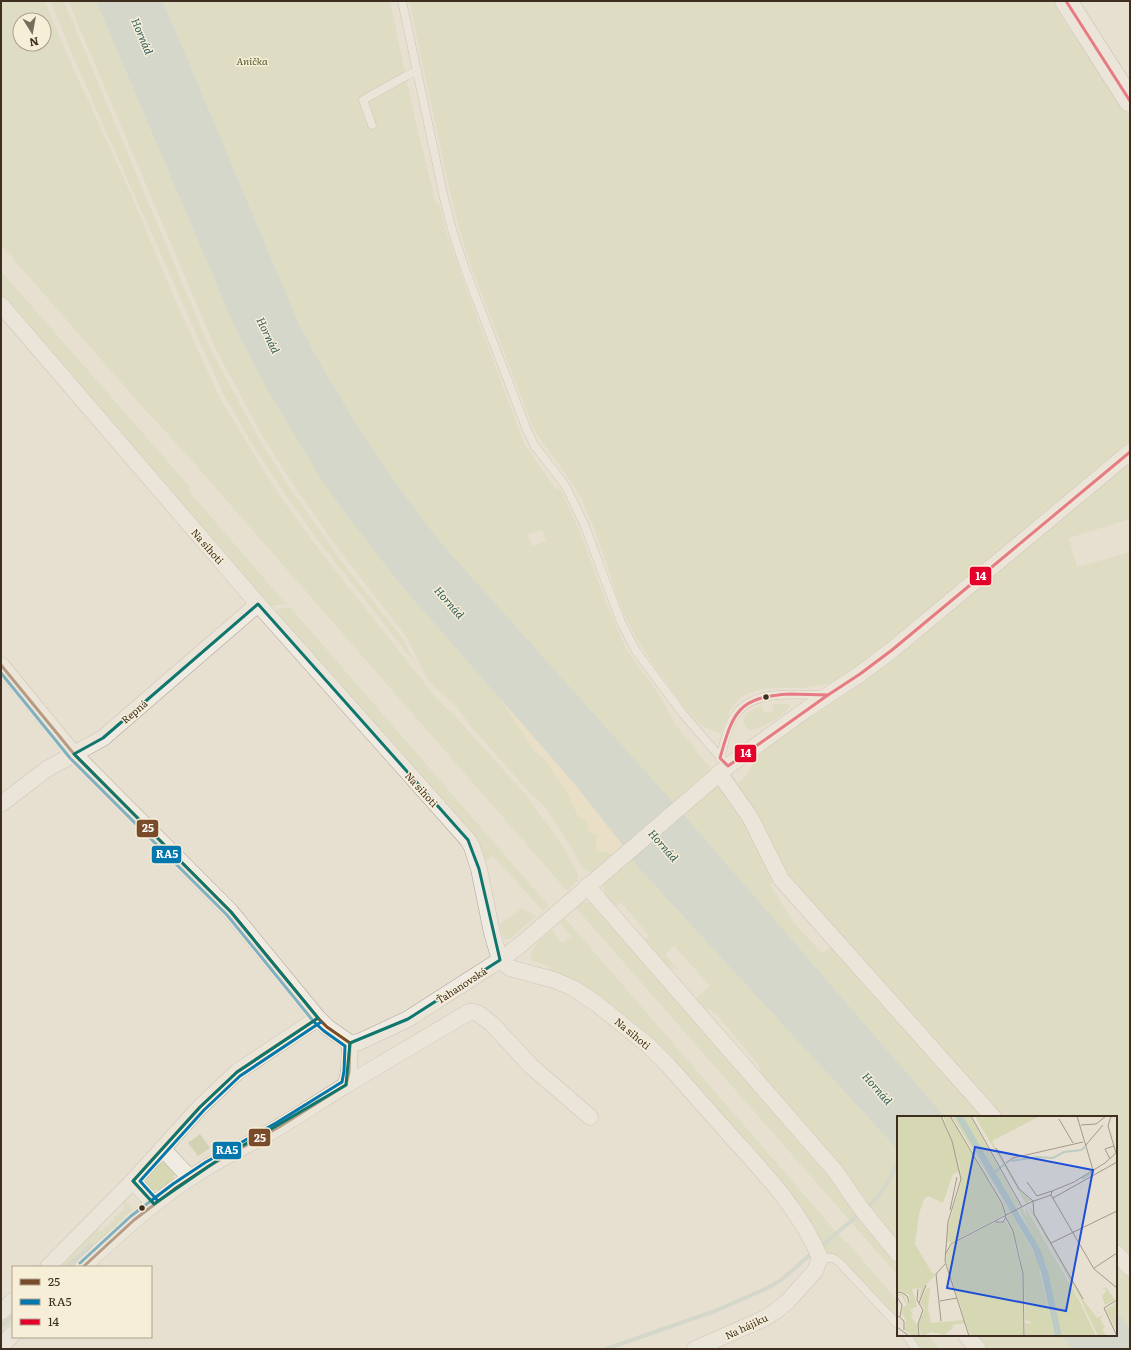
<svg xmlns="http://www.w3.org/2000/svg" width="1131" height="1350" font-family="Literata,serif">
  <rect width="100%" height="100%" fill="#e7e0d1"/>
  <g fill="#d6d7b3" fill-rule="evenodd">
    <path d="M 1,1 L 45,1 L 67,54 L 130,192 L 177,304 L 220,398 L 276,490 L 317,547 L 438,700 L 456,717 L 526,795 L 565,849 L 578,874 L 578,881 L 567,891 L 193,462 L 153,418 L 152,418 L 1,245 ZM 20,20 L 44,20 L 44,44 L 20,44 Z"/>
    <polygon points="50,1 64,1 207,342 225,376 260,440 290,488 342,562 404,640 414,662 320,543 285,494 255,449 223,394 80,73"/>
    <polygon points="68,1 96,1 236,330 267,389 400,584 501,699 533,749 548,762 555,776 564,786 578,816 587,821 597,835 596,842 600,852 607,851 612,856 595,871 588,872 582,868 571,847 545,807 527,790 469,724 457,707 434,687 426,677 407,638 333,542 292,483 261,434 215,348"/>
    <path d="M 163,1 L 390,1 L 416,123 L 436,204 L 439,203 L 446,231 L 461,274 L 524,443 L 556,489 L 560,489 L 578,527 L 607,605 L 626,648 L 633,659 L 661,697 L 675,724 L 711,769 L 705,776 L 673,803 L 442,544 C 387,475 339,401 298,322 ZM 542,530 L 546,541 L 532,546 L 528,534 Z"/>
    <path d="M 409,1 L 1053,1 L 1061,17 L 1092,61 L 1103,74 L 1130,117 L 1130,444 L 1039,517 L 894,639 L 858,667 L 833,683 L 804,688 L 784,688 L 762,689 L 749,693 L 741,697 L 729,711 L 721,733 C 699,730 686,710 674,693 C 655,667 636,642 623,612 C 618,600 614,587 610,574 C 601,548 592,520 579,495 C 566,471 547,452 533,428 L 469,261 L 458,224 L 449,188 Z"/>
    <polygon points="1,271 190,487 188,490 286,604 270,606 1,296"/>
    <polygon points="1130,461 1130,519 1069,538 1077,567 1130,552 1130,1261 1116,1246 1116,1117 1000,1117 796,890 731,781 731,771 738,783 747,775 758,752"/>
    <polygon points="290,607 549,906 543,911 493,856 483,864 274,610"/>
    <path d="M 773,704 L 788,704 L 790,706 C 787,715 758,731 748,730 L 744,724 L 743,718 C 747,711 755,707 762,706 L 764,713 L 774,711 Z"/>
    <polygon points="718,783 724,785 778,878 770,885 794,923 822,953 832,946 988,1117 945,1117 682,813"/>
    <path d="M 631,857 L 638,867 L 898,1150 L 898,1248 L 764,1079 L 759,1066 L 717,1015 L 710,1010 L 704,1009 L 695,999 L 710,986 L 674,946 L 665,955 L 679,970 C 661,967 653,955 641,942 L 649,936 L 621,902 L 613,909 L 605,895 L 602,883 Z"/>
    <polygon points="586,902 594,904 792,1127 898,1261 898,1276 576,908 582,903"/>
    <polygon points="522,908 536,916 510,939 505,939 503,936 500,924"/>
    <path d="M 564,917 L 845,1242 L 846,1241 L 898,1301 L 898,1320 L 836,1255 L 826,1252 L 822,1249 L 648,1036 C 618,1009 587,984 550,970 L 550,966 L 532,961 C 527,948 543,938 552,930 L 562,943 L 571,936 L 559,922 Z"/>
    <path d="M 159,1163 L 165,1163 L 175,1171 C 175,1182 163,1191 152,1190 L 146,1185 L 146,1176 Z"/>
    <polygon points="123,1199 133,1209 118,1223 120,1225 73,1267 58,1267 98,1225 99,1231 104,1230 104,1227 110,1225 109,1221 114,1220 114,1216 119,1215 119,1212 124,1211"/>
    <polygon points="1116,1260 1130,1275 1130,1328 1116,1312"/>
    <polygon points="13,1310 13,1322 1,1333 1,1321"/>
    <polygon points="912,1335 928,1335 940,1349 922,1349"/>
    <polygon points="972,1335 1061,1335 1073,1349 984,1349"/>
  </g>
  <polygon fill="#eadcb9" points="501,699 573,782 624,846 612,856 607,851 600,852 596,850 597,835 588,831 587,821 578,816 564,786 555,776 548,762 533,749"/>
  <polygon fill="#d1d1b3" points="200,1134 210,1148 198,1156 188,1143"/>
  <g fill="#bcccc2">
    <path d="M 96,1 L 163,1 L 298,322 C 339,401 387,475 442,544 L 678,808 L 945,1117 L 898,1117 L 898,1150 L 638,867 L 625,848 L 573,782 L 400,584 L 340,506 L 322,480 L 267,389 L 236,330 Z"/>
    <polygon points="1116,1312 1130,1328 1130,1349 1073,1349 1061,1335 1116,1335"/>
  </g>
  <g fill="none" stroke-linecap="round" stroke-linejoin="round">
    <g stroke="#bcccc2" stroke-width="4">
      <path d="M 866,1209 C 881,1196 890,1180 898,1162"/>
      <polyline points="821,1246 861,1213"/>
      <polyline points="67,1267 91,1245"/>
      <polyline points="1,1327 13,1316"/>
      <polyline points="606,1349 715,1311 763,1290 780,1281 810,1255"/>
    </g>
    <g stroke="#ada599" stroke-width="9">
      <g id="lane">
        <polyline points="402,1 444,198 453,233 465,269 527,430 534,445 565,485 570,495 584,524 621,622 636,651 683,714 728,766"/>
        <polyline points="372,125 363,100 406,76 417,71"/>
        <path d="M 720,758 C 724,745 726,730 733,718 C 752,687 795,696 824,695"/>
        <polyline points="820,1258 833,1258 839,1262 898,1325"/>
        <polyline points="906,1335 916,1349"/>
      </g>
    </g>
    <g stroke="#ada599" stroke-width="17">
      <g id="street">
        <path d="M 1,305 L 258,604 L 468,840 L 472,847 L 479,869 L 492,933 L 500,960 L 510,968 L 554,980 L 573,988 L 597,1004 L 649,1046 L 667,1064 C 691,1091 715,1118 738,1144 C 769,1178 803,1215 820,1258 L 815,1271 L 788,1301 L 776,1311 L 763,1319 L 695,1349"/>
        <polyline points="1,665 74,754 231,912 318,1018 327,1027 350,1043 359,1042 408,1019 500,960 519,946 728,766 807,709 860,674 892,650 1130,452"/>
        <polyline points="719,773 750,817 781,879 993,1117"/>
        <polyline points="1,804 47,769 103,738 258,604"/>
        <polyline points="587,886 836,1172 860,1207 898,1254"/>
        <polyline points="346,1085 469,1012 474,1012 479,1014 492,1024 531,1066 590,1117"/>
        <polyline points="162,1148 190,1178"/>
        <polyline points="133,1181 154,1204"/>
        <polyline points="1116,1253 1130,1268"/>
        <polyline points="48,1267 133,1181 200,1107 237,1072 318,1018"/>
        <path d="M 83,1267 C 116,1235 151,1204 190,1178 C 215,1161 242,1148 269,1133 C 295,1118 320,1101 346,1085 L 349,1072 L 350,1043"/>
        <polyline points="1,1312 13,1301"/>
        <polyline points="966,1335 978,1349"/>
        <polyline points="1,1346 13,1334"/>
      </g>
    </g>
    <g stroke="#9c958a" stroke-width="23">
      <polyline id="secondary" points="1066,1 1130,101"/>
    </g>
    <use href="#lane" stroke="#efebe3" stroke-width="8"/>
    <use href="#street" stroke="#efebe3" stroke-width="16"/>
    <use href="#secondary" stroke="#efebe3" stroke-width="22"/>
    <g stroke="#f7eed8" stroke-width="6">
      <g id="bus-1">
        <polyline points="1,665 74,754 231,912 318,1018 327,1027 350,1043 349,1072 346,1085 279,1127 209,1166 176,1188 134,1220 83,1267"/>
        <polyline points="154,1204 133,1181 200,1107 237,1072 318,1018"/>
      </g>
    </g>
    <g stroke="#f7eed8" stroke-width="6">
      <g id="bus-2">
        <polyline points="1,673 70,758 227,915 314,1022 324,1031 345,1046 344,1071 342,1082 276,1123 206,1162 173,1184 131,1216 80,1263"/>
        <polyline points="158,1201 140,1181 204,1110 240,1076 321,1022"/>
      </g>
    </g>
    <g stroke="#f7eed8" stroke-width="6">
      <g id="bus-3">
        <polyline points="1066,1 1130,101"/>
        <path d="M 790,694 L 828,695 L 728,766 L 720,758 C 733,712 738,697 790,694 Z"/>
        <polyline points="828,695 860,674 892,650 1130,452"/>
      </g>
    </g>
    <use href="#bus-1" stroke="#7a4b2a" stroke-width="3"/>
    <use href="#bus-2" stroke="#0377ae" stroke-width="3"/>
    <use href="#bus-3" stroke="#e4002b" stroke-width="3"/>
  </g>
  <path d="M0 0H1131V1350H0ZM 258,604 L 468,840 L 479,869 L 500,960 L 408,1019 L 350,1043 L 346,1085 L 218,1160 L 154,1204 L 133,1181 L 200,1107 L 237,1072 L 318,1018 L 231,912 L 74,754 L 103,738 Z" fill="#e7e0d1" fill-opacity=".55" fill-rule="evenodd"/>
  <path fill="none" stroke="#0f766e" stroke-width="3" stroke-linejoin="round" d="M 258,604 L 468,840 L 479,869 L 500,960 L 408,1019 L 350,1043 L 346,1085 L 218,1160 L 154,1204 L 133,1181 L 200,1107 L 237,1072 L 318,1018 L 231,912 L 74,754 L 103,738 Z"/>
  <g fill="#3d2e20" stroke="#f7eed8" stroke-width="1.5">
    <circle cx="766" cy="697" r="3.5"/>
    <circle cx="142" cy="1208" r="3.5"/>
  </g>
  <g text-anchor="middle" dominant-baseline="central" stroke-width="3" stroke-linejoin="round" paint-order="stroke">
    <g font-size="10" font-style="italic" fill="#4d5a26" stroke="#f7eed8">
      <text x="252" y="60">Anička</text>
    </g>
    <g font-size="10" fill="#3d2e20" stroke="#f7eed8">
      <text transform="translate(208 546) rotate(49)">Na sihoti</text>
      <text transform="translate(134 711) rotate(-40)">Repná</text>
      <text transform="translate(422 789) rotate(48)">Na sihoti</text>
      <text transform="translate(461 985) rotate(-33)">Ťahanovská</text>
      <text transform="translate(633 1033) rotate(40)">Na sihoti</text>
      <text transform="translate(746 1326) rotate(-25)">Na hájiku</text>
    </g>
    <g font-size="11" font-style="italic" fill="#2f5d5a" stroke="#f7eed8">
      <text transform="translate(143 36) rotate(67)">Hornád</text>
      <text transform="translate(269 335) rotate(65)">Hornád</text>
      <text transform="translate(450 602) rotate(49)">Hornád</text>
      <text transform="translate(664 845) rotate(49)">Hornád</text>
      <text transform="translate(878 1088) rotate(49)">Hornád</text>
    </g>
  </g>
  <g transform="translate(897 1116)">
    <rect width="220" height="220" fill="#e7e0d1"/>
    <path d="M 0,0 L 44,0 L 57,27 L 46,0 L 52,0 L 105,88 L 108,98 L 54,127 L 50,126 L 52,107 L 64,66 L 63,50 L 58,33 L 63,56 L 56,58 L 46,87 L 31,80 L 27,83 L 22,98 L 18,128 L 35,157 L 39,158 L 29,169 L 22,185 L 24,172 L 15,173 L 20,190 L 13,194 L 17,200 L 13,199 L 20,209 L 21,220 L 15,220 L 10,214 L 13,220 L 8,214 L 9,205 L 5,197 L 6,191 L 10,189 L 4,179 L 1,180 L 0,179 L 5,177 L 10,186 L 13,186 L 12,178 L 8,178 L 4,174 L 0,177 ZM 55,0 L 58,0 L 114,96 L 110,99 L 105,83 ZM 66,0 L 73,0 L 116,77 L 115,78 L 124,89 L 120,93 ZM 78,0 L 143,0 L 95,25 L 124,76 L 133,84 L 129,88 ZM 130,89 L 136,95 L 187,185 L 200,202 L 206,199 L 203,203 L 208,211 L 205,214 L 210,220 L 201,220 L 184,184 ZM 128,90 L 183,186 L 199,220 L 165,220 L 149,149 L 122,93 L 125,92 L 130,101 ZM 115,98 L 140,143 L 158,220 L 128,220 L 128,207 L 132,207 L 133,209 L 134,206 L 128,204 L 127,165 L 123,138 L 110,100 ZM 108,104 L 115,116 L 125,158 L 127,220 L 73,220 L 49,144 L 50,137 L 55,129 L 96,107 L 105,107 ZM 209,171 L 218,184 L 208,189 L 205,180 L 209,175 L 208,173 L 204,175 ZM 30,172 L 33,172 L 31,193 L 34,207 L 67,204 L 68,207 L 55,209 L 57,211 L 47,219 L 35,216 L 25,220 L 21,209 L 28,193 L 23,187 ZM 220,186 L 220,199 L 215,197 L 220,200 L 220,215 L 209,194 Z" fill="#d6d7b3"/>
    <path d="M 58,0 L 66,0 L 144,135 L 151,156 L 165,220 L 158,220 L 144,156 L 136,134 Z" fill="#bcccc2"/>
    <path fill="none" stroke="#bcccc2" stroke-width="2" d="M 114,45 L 140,41 L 156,42 L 167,36 L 184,34 L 188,31M 98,56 L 108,48M 185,63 L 197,56"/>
    <path fill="none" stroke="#a3998a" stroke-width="1" d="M 44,0 L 55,25 L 64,63 L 51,106 L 48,145 L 72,220M 53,0 L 105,87 L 109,100M 74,0 L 125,91M 180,0 L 196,54M 214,0 L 211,10 L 219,37M 162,3 L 176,27M 184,9 L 199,8 L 209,0M 188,30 L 206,9M 99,32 L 122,73 L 136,85 L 137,98 L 186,183M 213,43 L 208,33 L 217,30M 109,47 L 116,42 L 186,26M 130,66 L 140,80 L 155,75M 154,79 L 197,153 L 220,172M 156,82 L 220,46M 53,94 L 60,61M 108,100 L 116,115 L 126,158 L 127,220M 98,106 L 106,106 L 109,101M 154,127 L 220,95M 48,139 L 54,128 L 134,86 L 154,79 L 155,75 L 177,66 L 208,47 L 220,36M 197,152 L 220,137M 21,173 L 20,184 L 26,194 L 21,208 L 22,220M 0,177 L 4,176 L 10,180 L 12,186M 0,181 L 5,189 L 3,201M 43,185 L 60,182M 22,187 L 29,169M 0,199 L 7,205 L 7,214M 44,205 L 39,158 L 48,148M 0,211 L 12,220M 220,220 L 207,192 L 220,184"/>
    <path fill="#1d4ed8" fill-opacity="0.15" stroke="#1d4ed8" stroke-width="2" d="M 78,31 L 196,54 L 169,195 L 50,172 Z"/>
    <rect width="220" height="220" fill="none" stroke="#3d2e20" stroke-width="2"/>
  </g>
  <g stroke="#f7eed8" stroke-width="1.5">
    <rect x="969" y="566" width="23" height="20" rx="4" fill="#e4002b"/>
    <rect x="734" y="744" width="23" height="19" rx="4" fill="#e4002b"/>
    <rect x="136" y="819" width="23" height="19" rx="4" fill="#7a4b2a"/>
    <rect x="151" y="845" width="31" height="19" rx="4" fill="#0377ae"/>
    <rect x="248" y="1128" width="23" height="19" rx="4" fill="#7a4b2a"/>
    <rect x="212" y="1141" width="30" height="19" rx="4" fill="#0377ae"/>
  </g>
  <g font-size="11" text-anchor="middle" font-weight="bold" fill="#fff">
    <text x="981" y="580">14</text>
    <text x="746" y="757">14</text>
    <text x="148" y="832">25</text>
    <text x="167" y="858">RA5</text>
    <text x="260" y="1142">25</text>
    <text x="227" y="1154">RA5</text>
  </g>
  <rect width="1131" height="1350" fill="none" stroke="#3d2e20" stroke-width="4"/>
  <rect x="12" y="1266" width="140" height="72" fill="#f7eed8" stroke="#ada18e"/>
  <rect x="20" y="1279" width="20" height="6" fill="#7a4b2a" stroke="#ada18e"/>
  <text x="48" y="1286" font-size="12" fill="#3d2e20">25</text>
  <rect x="20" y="1299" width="20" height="6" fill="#0377ae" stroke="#ada18e"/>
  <text x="48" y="1306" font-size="12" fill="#3d2e20">RA5</text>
  <rect x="20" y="1319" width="20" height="6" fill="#e4002b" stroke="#ada18e"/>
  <text x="48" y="1326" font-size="12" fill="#3d2e20">14</text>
  <g transform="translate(32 32) rotate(169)"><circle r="19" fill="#f7eed8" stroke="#ada18e"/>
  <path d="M0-3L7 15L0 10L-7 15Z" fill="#786c5e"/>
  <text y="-6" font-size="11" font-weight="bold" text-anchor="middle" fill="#3d2e20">N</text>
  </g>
</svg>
